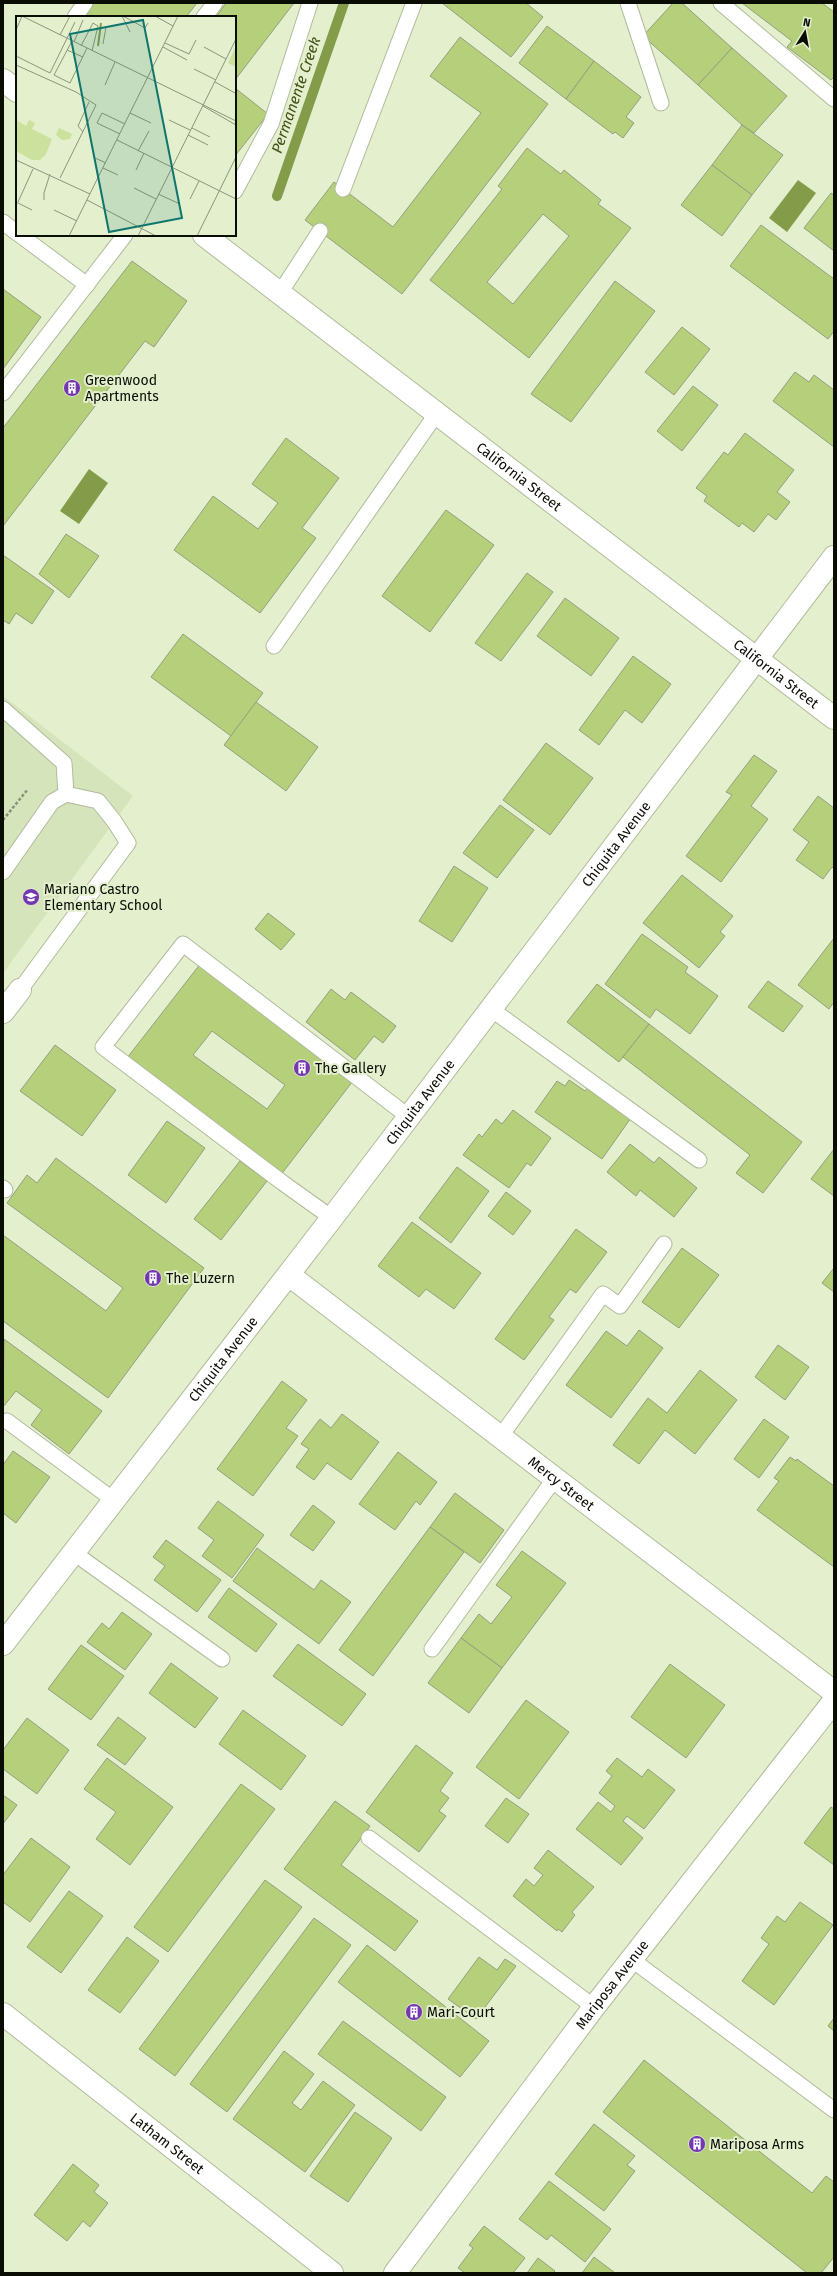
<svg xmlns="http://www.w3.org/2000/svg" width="837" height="2276" font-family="'Fira Sans',sans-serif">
  <rect width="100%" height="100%" fill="#e3efcd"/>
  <polygon fill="#d6e4bb" points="3,696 133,796 3,973"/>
  <g fill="#849c4a">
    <polygon points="798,180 816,193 787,232 769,218"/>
    <polygon points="89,469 108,483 79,524 60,511"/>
  </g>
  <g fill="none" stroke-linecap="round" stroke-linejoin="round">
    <polyline stroke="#849c4a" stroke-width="10" points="277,196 344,3"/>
  </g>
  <g fill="#b5cf7b" stroke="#949f7f" fill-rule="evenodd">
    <polygon points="94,3 197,3 186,17 83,17"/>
    <polygon points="226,3 294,3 235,80 235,17 216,17"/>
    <polygon points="442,3 526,3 543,17 511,57"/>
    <polygon points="673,3 682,3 732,48 698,85 643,36"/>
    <polygon points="742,3 822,3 834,12 834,77 831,80 787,47 792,41"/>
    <polygon points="547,26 594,61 566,99 519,63"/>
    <polygon points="460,37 548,104 402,294 305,220 334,182 393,227 481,113 430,76"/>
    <polygon points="732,48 787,96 754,133 742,125 698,85"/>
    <polygon points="594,61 641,97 626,117 634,123 623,138 615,132 613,134 566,99"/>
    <polygon points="235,88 268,114 235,156"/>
    <polygon points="742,125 783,155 752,195 712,165"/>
    <path d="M 527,148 L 561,174 L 564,170 L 601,200 L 598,204 L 631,228 L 529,358 L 430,280 L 502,189 L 498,186 ZM 543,214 L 569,236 L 513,304 L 487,282 Z"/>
    <polygon points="712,165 752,195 722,236 681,205"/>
    <polygon points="831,193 834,195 834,251 804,228"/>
    <polygon points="761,225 834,279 834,331 828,339 730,266"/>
    <polygon points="132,261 187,301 154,347 145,341 3,526 3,428"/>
    <polygon points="615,281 655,311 571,422 531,394"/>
    <polygon points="3,289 41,317 3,369"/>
    <polygon points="682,327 710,349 674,395 645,372"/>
    <polygon points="795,372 809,382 814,375 834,390 834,447 773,401"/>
    <polygon points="693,386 718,405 682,451 657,431"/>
    <polygon points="745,433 794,470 777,492 790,502 776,520 768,514 754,532 742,523 739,527 704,501 707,496 696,488 724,452 728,455"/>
    <polygon points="286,438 339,478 302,528 316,538 260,613 174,550 213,496 258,529 278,503 252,484"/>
    <polygon points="446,510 494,545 430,632 382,596"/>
    <polygon points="66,534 99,556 69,598 39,574"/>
    <polygon points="3,555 54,591 32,624 16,613 9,624 3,620"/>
    <polygon points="527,573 553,592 501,661 475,643"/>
    <polygon points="565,598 619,638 591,676 537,636"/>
    <polygon points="183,634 263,693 231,736 151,677"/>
    <polygon points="633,656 671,684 642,723 625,710 599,745 579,730"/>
    <polygon points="256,702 318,747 286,791 224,745"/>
    <polygon points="546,743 593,778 550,835 503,800"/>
    <polygon points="754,755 777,771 751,806 768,819 721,882 686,856 732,795 726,792"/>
    <polygon points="818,796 834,808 834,869 832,867 823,879 796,860 809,842 793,830"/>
    <polygon points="500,805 534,830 497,878 463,853"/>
    <polygon points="454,866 488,888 452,942 419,921"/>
    <polygon points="682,875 733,916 720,932 725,936 699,968 643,923"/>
    <polygon points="268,913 295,934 281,950 255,929"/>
    <polygon points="642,934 688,967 685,972 718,996 690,1034 656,1009 650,1018 605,984"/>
    <polygon points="834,938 834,1002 829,1009 798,985"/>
    <path d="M 201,963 L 356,1077 L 280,1176 L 127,1058 ZM 212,1031 L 285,1085 L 267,1109 L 193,1055 Z"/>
    <polygon points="768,981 803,1006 783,1032 748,1007"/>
    <polygon points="597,984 649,1024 619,1062 567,1022"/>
    <polygon points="331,989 345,1000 351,992 396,1026 383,1043 374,1036 355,1060 306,1022"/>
    <polygon points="649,1024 802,1142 763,1193 736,1173 750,1155 623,1057"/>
    <polygon points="55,1045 116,1090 82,1136 20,1091"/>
    <polygon points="569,1080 585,1091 590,1085 633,1115 602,1159 535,1112 557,1081 565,1086"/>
    <polygon points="513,1110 551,1138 531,1166 527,1163 509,1188 463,1155 479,1134 482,1137 496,1119 502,1124"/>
    <polygon points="167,1121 205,1148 166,1203 128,1175"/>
    <polygon points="630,1144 654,1163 659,1157 697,1188 674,1217 640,1190 636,1196 607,1172"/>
    <polygon points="834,1149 834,1196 811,1179"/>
    <polygon points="56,1158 204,1268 108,1398 3,1321 3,1235 106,1311 123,1288 7,1203 27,1175 37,1183"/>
    <polygon points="240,1161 267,1181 221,1240 194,1219"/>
    <polygon points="457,1167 489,1191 451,1243 419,1218"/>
    <polygon points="506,1192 531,1211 513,1235 488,1216"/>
    <polygon points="412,1222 481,1273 454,1309 426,1289 419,1297 378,1266"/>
    <polygon points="576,1229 607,1252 576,1293 570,1289 549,1317 554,1320 524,1360 495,1339"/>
    <polygon points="682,1248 719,1275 679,1328 642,1302"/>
    <polygon points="834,1268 834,1292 822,1283"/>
    <polygon points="639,1330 663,1348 611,1418 566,1385 606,1331 627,1346"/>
    <polygon points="4,1339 102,1411 69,1454 31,1425 42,1410 16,1391 3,1407"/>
    <polygon points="778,1345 809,1367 785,1400 755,1377"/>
    <polygon points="700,1370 737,1400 695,1454 665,1430 639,1464 613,1445 648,1398 667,1413"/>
    <polygon points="282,1381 307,1400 286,1428 298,1436 253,1496 217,1469"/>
    <polygon points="342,1414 379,1442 351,1480 327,1463 314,1480 296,1467 309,1449 301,1444 320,1419 331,1428"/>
    <polygon points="764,1419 789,1437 759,1478 734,1459"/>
    <polygon points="13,1451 50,1477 16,1523 3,1513 3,1465"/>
    <polygon points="398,1452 437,1482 420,1505 416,1501 395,1530 359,1504"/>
    <polygon points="790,1457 796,1461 797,1459 834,1486 834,1567 757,1510 779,1481 774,1478"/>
    <polygon points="455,1493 504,1530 480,1563 430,1527"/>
    <polygon points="218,1501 264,1535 232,1578 202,1556 214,1540 198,1528"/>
    <polygon points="313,1505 335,1522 313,1551 290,1535"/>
    <polygon points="430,1527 464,1552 373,1676 339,1650"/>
    <polygon points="166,1540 221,1580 197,1612 154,1580 165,1566 153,1557"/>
    <polygon points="257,1548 314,1590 321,1580 351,1602 319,1644 233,1581"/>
    <polygon points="522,1551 566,1583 502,1668 461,1638 479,1614 491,1624 512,1597 496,1585"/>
    <polygon points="229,1588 277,1624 256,1652 208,1617"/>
    <polygon points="122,1612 152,1634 125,1670 87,1642 102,1623 109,1629"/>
    <polygon points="461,1638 502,1668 469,1713 428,1683"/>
    <polygon points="298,1644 366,1694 342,1726 273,1676"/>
    <polygon points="81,1645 124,1676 91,1720 48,1689"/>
    <polygon points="171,1663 218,1698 195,1728 149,1693"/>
    <polygon points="670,1664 725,1705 686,1758 631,1717"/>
    <polygon points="526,1700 569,1732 519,1799 476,1767"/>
    <polygon points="243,1710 306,1756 281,1790 219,1744"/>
    <polygon points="118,1717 146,1738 125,1765 97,1745"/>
    <polygon points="27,1718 69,1750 37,1794 3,1769 3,1750"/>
    <polygon points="416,1745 453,1773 440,1791 449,1798 439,1811 446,1816 419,1852 366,1812"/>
    <polygon points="107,1758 173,1807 130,1865 96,1839 116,1812 84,1789"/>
    <polygon points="617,1758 642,1777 648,1769 675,1790 644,1829 627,1816 623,1821 643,1838 621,1865 576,1829 598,1802 611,1812 615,1806 599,1793 612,1776 606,1771"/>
    <polygon points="241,1784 275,1809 168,1952 134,1927"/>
    <polygon points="3,1795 17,1805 3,1824"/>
    <polygon points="506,1798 529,1814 508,1843 485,1826"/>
    <polygon points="335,1801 370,1826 341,1865 418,1921 395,1951 284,1869"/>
    <polygon points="831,1807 834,1809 834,1865 804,1843"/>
    <polygon points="31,1838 70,1867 30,1922 3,1902 3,1875"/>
    <polygon points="548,1850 594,1887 572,1912 575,1915 562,1932 558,1929 557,1931 513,1896 526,1879 534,1886 543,1875 534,1868"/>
    <polygon points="265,1880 302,1907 175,2076 139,2049"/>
    <polygon points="69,1891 103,1916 61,1973 27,1947"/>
    <polygon points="800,1902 833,1925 774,2005 742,1981 769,1944 761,1938 777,1916 785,1922"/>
    <polygon points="314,1918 351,1945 227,2112 190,2084"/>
    <polygon points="127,1937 159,1961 120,2013 88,1990"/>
    <polygon points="367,1945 489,2041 460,2077 338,1982"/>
    <polygon points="479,1957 497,1970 505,1959 516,1966 476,2019 448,1999"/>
    <polygon points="834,2018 834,2031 828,2026"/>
    <polygon points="343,2021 446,2097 421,2131 318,2054"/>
    <polygon points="284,2051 314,2074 292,2103 301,2110 323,2081 355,2105 305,2172 233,2119"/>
    <polygon points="644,2060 812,2193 826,2176 834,2182 834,2257 821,2273 807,2273 603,2112"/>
    <polygon points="355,2112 392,2138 348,2202 310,2176"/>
    <polygon points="594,2124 635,2156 627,2165 635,2171 604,2211 555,2174"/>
    <polygon points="73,2164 99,2185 94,2192 108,2203 90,2227 83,2221 67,2241 34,2215"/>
    <polygon points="549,2181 611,2229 585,2262 551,2235 547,2240 519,2219"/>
    <polygon points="484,2226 525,2258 513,2273 465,2273 458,2268 473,2248 469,2245"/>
    <polygon points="594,2257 615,2273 582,2273"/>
    <polygon points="538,2258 555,2271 553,2273 527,2273"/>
  </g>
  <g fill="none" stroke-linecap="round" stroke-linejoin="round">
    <g stroke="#b0bb9b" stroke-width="17">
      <g id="lane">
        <polyline points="628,3 661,103"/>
        <polyline points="721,3 834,99"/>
        <polyline points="75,17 85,3"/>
        <polyline points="204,17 215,3"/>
        <polyline points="343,189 414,3"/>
        <polyline points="235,191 271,124 310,3"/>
        <polyline points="3,222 17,233"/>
        <polyline points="20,235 87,285"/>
        <polyline points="280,293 320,231"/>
        <polyline points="3,393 125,235"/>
        <polyline points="274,646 437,413"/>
        <polyline points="3,709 64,763 66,794"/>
        <polyline points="3,872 52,802 66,794 98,801 114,821 128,843 20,990"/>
        <polyline points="491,1009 699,1160"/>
        <polyline points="3,1188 5,1190"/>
        <polyline points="332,1218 283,1183 103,1047 183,944 409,1117"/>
        <polyline points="7,1421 115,1501"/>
        <polyline points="501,1436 603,1294 620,1306 664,1244"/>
        <polyline points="74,1553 222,1659"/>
        <polyline points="432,1649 555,1478"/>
        <polyline points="369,1838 594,2007"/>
        <polyline points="631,1959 834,2110"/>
      </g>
    </g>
    <g stroke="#b0bb9b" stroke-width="24">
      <g id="street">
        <polyline points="3,1012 20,990"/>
        <path id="s1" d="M 289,1275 L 834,1692"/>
        <path id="s2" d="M 3,1644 L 332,1218 L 834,557"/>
        <path id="s3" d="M 3,2014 L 332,2273"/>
        <path id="s4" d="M 395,2273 L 594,2007 L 834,1701"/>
      </g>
    </g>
    <g stroke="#b0bb9b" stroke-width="24">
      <g id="secondary">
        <polyline points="3,80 17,91"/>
        <path id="s5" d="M 204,235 L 834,718"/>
      </g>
    </g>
    <polyline stroke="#889179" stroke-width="2.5" stroke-dasharray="3 2" stroke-linecap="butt" points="3,820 28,789"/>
    <use href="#lane" stroke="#fff" stroke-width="15"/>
    <use href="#street" stroke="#fff" stroke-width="22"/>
    <use href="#secondary" stroke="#fff" stroke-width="22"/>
  </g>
  <defs>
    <g id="building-disc" transform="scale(0.9)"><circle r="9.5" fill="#7338ae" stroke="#e3efcd"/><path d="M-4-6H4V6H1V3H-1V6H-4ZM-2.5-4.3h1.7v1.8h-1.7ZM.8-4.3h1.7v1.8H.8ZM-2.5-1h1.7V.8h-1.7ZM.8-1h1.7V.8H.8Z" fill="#fff"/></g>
    <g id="school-disc" transform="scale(0.9)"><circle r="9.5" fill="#7338ae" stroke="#e3efcd"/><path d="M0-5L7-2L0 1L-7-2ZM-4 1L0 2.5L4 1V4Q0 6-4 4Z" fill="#fff"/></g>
  </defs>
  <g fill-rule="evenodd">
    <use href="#building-disc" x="72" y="388"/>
    <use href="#school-disc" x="31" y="897"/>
    <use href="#building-disc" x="302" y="1068"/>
    <use href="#building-disc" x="153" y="1278"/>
    <use href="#building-disc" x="414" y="2012"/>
    <use href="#building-disc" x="697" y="2144"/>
  </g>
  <g text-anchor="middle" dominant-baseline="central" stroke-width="4" stroke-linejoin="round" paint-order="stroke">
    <g font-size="14" fill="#090d03" stroke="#e3efcd" text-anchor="start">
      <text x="85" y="380">Greenwood<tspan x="85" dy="16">Apartments</tspan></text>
      <text x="44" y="889">Mariano Castro<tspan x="44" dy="16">Elementary School</tspan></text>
      <text x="315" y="1068">The Gallery</text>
      <text x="166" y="1278">The Luzern</text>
      <text x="427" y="2012">Mari-Court</text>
      <text x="710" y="2144">Mariposa Arms</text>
    </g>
    <g font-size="14" fill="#090d03" stroke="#e3efcd">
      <text stroke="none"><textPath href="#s5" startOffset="397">California Street</textPath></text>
      <text stroke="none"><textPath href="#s5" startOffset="721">California Street</textPath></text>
      <text stroke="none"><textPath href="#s2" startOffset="1008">Chiquita Avenue</textPath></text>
      <text stroke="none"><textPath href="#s2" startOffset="684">Chiquita Avenue</textPath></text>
      <text stroke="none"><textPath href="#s2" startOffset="360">Chiquita Avenue</textPath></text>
      <text stroke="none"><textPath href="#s1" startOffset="343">Mercy Street</textPath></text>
      <text stroke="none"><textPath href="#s4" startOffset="361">Mariposa Avenue</textPath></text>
      <text stroke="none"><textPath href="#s3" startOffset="209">Latham Street</textPath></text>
    </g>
    <g font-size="15" font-style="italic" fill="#415115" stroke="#e3efcd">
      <text transform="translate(296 95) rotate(-71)">Permanente Creek</text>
    </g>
  </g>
  <g transform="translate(16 16)">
    <rect width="220" height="220" fill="#e3efcd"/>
    <path d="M 220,30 L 220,51 L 212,47 ZM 0,104 L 10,110 L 13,104 L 19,107 L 16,113 L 36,123 L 30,138 L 24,144 L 16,144 L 0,135 ZM 43,112 L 56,118 L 54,123 L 46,124 L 40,119 Z" fill="#cbe19d"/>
    <path fill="none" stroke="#849c4a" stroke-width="2" d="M 82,30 L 85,7"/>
    <path fill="none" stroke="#8c957c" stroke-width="1" d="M 6,0 L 220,105M 106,0 L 114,16M 107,0 L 129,12 L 132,7M 139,0 L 157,10M 0,14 L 6,0M 44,19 L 54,0M 56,25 L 38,59 L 54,67 L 71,32M 58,26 L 67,4M 149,27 L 173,38 L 180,24M 87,28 L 90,11M 65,30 L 77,7 L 82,10 L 76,35M 147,31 L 171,44M 188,31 L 210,43M 51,34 L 67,41M 0,40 L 34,57 L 59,6M 0,49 L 60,76 L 80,89 L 44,162M 178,53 L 200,64M 199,66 L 219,77M 89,69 L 99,46M 187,90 L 220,109M 114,97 L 135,107M 153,104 L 174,114M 176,112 L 194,121M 67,116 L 62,110 L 73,86M 104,118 L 81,107 L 86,97 L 109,108M 172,119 L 192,129M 101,124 L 220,183M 122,135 L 133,115M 79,142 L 90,147M 0,144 L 74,178M 87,152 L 102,159M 120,154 L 128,137M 118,172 L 140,183M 142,178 L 164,188M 174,183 L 183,165M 28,184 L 28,177 L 34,158M 71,184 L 140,220M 0,186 L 16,194M 2,186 L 17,153M 38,194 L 61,205M 53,220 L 162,0M 122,220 L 220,23M 181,220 L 220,141"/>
    <path fill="#0f766e" fill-opacity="0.15" stroke="#0f766e" stroke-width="2" d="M 127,4 L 166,202 L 93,216 L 54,18 Z"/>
    <rect width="220" height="220" fill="none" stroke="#090d03" stroke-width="2"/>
  </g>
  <rect width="837" height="2276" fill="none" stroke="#090d03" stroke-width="8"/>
  <g transform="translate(805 32) rotate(11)" stroke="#e3efcd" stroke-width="3" paint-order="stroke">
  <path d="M0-3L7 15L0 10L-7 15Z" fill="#090d03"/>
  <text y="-6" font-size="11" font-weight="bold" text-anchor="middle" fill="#090d03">N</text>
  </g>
</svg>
